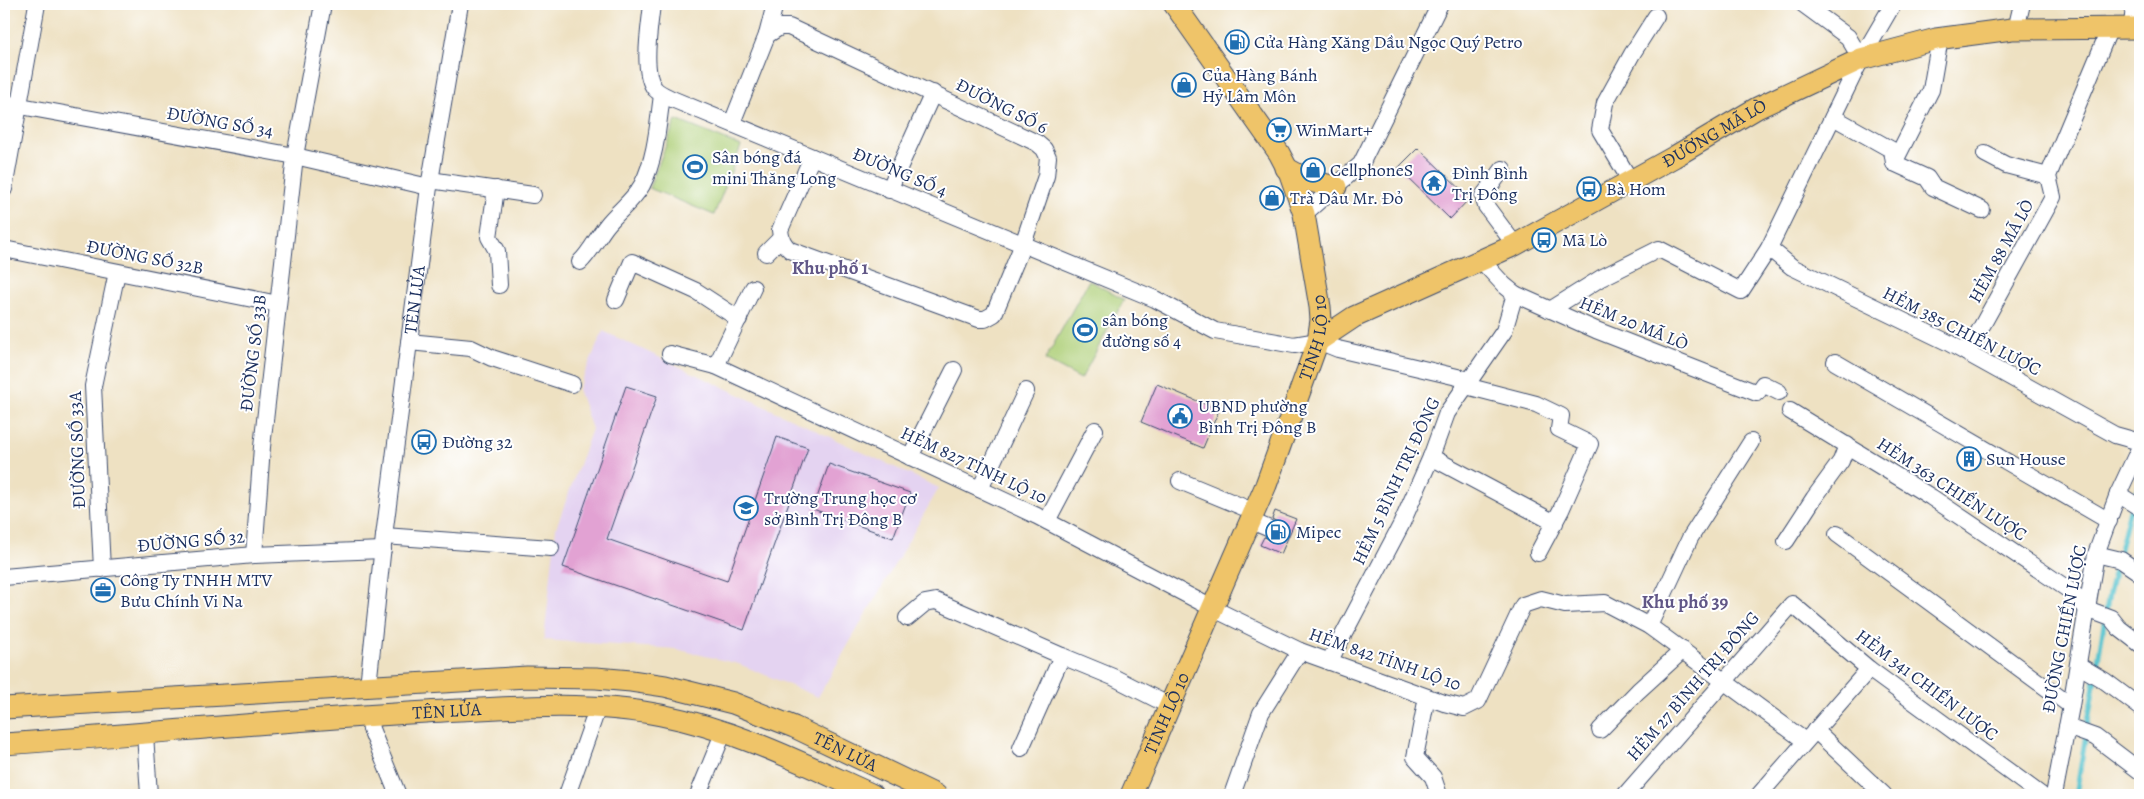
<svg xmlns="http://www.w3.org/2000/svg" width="2144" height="799" font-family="Alegreya,serif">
  <rect width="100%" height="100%" fill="#fff"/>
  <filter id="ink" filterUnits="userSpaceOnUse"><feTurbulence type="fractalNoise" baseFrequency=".02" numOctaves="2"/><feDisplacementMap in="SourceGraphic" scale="10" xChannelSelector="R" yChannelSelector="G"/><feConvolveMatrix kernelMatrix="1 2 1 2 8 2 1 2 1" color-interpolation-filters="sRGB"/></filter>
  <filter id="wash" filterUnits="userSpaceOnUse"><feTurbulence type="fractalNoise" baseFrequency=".0096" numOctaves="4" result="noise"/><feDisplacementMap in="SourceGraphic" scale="20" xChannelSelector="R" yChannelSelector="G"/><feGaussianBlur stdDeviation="1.12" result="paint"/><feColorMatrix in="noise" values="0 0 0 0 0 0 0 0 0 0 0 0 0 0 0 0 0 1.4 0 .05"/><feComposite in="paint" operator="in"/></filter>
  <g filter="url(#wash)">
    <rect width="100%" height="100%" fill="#eee1c2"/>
    <polygon fill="#e4d3f1" points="603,331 939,488 818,697 739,664 676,649 544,640 556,528 592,429 578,389"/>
    <g fill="#adcf77" stroke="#647f6a">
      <polygon points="676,120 741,146 714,215 649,188"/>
      <polygon points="1089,280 1124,300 1081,379 1045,360"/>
    </g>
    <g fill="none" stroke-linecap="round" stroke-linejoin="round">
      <polyline stroke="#56c3ce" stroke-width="5" points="2076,795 2109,593 2129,513 2140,485"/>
    </g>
    <g id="blocks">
      <g fill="#e2a2d3">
        <polygon points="1418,148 1470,198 1450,219 1398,168"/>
        <polygon points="1157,384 1219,410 1203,448 1141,422"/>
        <polygon points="626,386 657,396 607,539 727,581 777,437 808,448 744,630 563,567"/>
        <polygon points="829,464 910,493 893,538 813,509"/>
        <polygon points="1275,511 1296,519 1281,554 1260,545 1264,537 1278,542 1286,536 1287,531 1285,526 1272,519"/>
      </g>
    </g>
  </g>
  <g filter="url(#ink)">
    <use href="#blocks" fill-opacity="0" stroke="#3b4a6d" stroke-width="1"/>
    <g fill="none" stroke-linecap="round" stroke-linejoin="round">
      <g stroke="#3b4a6d" stroke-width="18">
        <g id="minor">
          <path d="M 652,4 C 650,25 641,72 655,89 C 660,94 666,96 672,99 L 1155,299 L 1215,331 L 1294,345 L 1318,341 L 1338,349 L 1470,380"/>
          <polyline points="1803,4 1848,37 1861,59"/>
          <polyline points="2132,28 2134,4"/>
          <polyline points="2016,29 2022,4"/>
          <polyline points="767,35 775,4"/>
          <polyline points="4,103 295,156 429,187"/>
          <polyline points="1833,117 1892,150 1894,163 1927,178 1933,187 1982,210"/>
          <path d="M 732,123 L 767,35 L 780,27 L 789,27 L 1037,143 L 1044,149 L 1048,157 L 1046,176 L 1023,244 L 994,314 L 985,319 L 979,319 L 790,250 C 783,244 781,239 780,230 L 812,157"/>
          <polyline points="1985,154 2006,165 2048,176"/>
          <polyline points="1894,163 1931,90 1940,38"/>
          <polyline points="1503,169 1483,196 1486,206 1515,245"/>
          <polyline points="430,180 533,195"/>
          <polyline points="1630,180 1600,130 1605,103 1632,54 1656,16"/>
          <polyline points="4,189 37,4"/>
          <polyline points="496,189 489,237 497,251 499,285"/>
          <polyline points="889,190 933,93"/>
          <polyline points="1304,214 1361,164 1440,4"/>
          <polyline points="1769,248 1792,267 1947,342 2115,435 2140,442"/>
          <polyline points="4,249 278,304"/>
          <polyline points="766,253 781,238"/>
          <polyline points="1480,259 1504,285 1515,294 1596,330 1757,393 1763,384 1779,392"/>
          <path d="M 580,262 C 590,253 598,236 607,225 C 618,211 633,201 642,185 C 656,158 658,124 662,95"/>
          <polyline points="616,300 632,262 696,291 739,319"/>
          <polyline points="1550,310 1601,278 1659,249 1741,291 1769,248 1861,59 1893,4"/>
          <polyline points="409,342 471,348 492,358 572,384"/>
          <polyline points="1967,353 2053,197 2048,176 2110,28"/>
          <polyline points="670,354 716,366 1037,516 1212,608 1300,651 1444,703 1464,708 1478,701 1523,605 1541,599 1565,605 1605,603 1649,626 1805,741"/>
          <polyline points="1835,362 2109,521"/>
          <polyline points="716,366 753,288"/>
          <polyline points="1466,386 1536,404 1561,416 1559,429 1590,444 1561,510 1538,553"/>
          <polyline points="1790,411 1931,497 2072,592 2087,609 2111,618 2119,628 2140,644"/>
          <polyline points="910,457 954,370"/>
          <polyline points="1431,457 1555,523"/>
          <polyline points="1180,481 1255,512"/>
          <polyline points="980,489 1026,391"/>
          <polyline points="2118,494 2140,508"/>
          <polyline points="1047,521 1095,430"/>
          <polyline points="1251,521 1277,532"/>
          <polyline points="1837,534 2071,706"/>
          <polyline points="384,536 551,548"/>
          <polyline points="1786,541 1814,498 1841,461 1847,445"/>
          <polyline points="2096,554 2121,560 2140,573"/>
          <polyline points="254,555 262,447 295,156 323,4"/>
          <polyline points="102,569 93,386 117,272"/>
          <polyline points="4,577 254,555 383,550"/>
          <polyline points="907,618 925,603 936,601 1062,656"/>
          <polyline points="1649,626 1690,538 1751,442"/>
          <polyline points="1329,662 1401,525 1431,457 1447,413 1504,331 1515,294"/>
          <polyline points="2078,665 2105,681 2140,707"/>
          <path id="s1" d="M 368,686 L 384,536 L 429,187 L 460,4"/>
          <polyline points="1427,697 1415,757 1433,777 1439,795"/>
          <polyline points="369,715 371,729 398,795"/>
          <polyline points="2067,727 2095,737 2140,771"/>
          <polyline points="1600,730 1638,691 1683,650"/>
          <polyline points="1815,730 1884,795"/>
          <polyline points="145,734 149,795"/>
          <polyline points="1021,748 1062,656 1113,677 1170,706"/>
          <polyline points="567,795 598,707"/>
          <polyline points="698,795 724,731"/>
          <polyline points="1232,795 1261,713 1300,651"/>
          <polyline points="1625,795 1792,604 1869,669 2041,795"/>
          <polyline points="1759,795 1869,669"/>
          <polyline points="2054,795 2071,706 2096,554 2118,494 2140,447"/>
        </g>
      </g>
      <g stroke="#3b4a6d" stroke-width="23">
        <g id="major">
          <polyline points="1286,168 1310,181 1336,187"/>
          <path id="s2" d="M 1318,341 L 1354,317 L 1515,245 L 1674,157 L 1757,108 L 1861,59 L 1936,39 L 2012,29 L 2140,28"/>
          <path id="s3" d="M 4,708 L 527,677 L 596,678 L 631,681 L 665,686 L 733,703 L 794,727 L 936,795"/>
          <path id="s4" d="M 4,744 C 145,734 285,720 426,712 C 504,708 584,700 661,715 C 737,730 804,764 873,795"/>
          <path id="s5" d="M 1131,795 L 1266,485 L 1318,341 L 1321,320 L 1320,307 L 1304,214 L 1290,174 L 1279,153 L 1174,4"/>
        </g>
      </g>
      <use href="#minor" stroke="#fff" stroke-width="16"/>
      <use href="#major" stroke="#efc469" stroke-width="21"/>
    </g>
  </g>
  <defs>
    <g id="fuel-ring" transform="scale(1.25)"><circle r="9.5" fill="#fff" stroke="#1f6fb2" stroke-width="1.5"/><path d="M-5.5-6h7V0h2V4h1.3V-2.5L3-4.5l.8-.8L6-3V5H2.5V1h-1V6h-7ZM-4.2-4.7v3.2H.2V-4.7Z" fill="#1f6fb2"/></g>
    <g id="shop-ring" transform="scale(1.25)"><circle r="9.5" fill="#fff" stroke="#1f6fb2" stroke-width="1.5"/><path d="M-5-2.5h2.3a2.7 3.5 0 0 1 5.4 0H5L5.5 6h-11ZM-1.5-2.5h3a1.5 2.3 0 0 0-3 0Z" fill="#1f6fb2"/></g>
    <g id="supermarket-ring" transform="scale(1.25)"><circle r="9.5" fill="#fff" stroke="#1f6fb2" stroke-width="1.5"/><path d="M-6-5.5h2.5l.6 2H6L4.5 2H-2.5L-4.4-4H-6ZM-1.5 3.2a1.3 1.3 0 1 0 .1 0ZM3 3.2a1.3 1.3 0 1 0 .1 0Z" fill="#1f6fb2"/></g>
    <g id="stadium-ring" transform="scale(1.25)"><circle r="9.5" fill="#fff" stroke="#1f6fb2" stroke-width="1.5"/><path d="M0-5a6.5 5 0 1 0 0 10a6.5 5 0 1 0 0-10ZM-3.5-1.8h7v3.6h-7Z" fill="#1f6fb2"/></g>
    <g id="temple-ring" transform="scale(1.25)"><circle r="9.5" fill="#fff" stroke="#1f6fb2" stroke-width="1.5"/><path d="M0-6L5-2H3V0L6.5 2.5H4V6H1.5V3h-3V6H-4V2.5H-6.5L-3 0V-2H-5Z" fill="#1f6fb2"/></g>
    <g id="bus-ring" transform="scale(1.25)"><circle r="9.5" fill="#fff" stroke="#1f6fb2" stroke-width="1.5"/><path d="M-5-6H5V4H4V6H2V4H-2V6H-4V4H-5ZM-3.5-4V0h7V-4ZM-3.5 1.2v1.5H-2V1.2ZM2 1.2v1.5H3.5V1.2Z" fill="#1f6fb2"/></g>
    <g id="civic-ring" transform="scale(1.25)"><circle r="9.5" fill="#fff" stroke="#1f6fb2" stroke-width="1.5"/><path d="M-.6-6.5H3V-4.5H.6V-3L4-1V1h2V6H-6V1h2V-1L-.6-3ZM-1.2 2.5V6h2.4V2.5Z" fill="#1f6fb2"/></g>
    <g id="building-ring" transform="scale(1.25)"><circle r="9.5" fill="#fff" stroke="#1f6fb2" stroke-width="1.5"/><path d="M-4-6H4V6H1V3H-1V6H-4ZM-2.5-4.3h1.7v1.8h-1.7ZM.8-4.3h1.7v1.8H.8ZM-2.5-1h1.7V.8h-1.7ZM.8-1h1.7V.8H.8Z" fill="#1f6fb2"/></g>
    <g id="school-ring" transform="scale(1.25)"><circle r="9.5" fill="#fff" stroke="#1f6fb2" stroke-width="1.5"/><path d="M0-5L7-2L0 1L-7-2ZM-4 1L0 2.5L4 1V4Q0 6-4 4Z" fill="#1f6fb2"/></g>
    <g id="office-ring" transform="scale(1.25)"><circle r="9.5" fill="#fff" stroke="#1f6fb2" stroke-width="1.5"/><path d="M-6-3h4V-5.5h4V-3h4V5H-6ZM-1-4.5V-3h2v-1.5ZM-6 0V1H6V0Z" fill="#1f6fb2"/></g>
  </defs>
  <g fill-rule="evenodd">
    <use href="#fuel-ring" x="1237" y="42"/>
    <use href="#shop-ring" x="1184" y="85"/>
    <use href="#supermarket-ring" x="1279" y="130"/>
    <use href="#stadium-ring" x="695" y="167"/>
    <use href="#shop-ring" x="1313" y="170"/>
    <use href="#temple-ring" x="1434" y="183"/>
    <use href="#bus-ring" x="1589" y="189"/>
    <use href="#shop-ring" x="1272" y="198"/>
    <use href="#bus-ring" x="1544" y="240"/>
    <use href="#stadium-ring" x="1085" y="330"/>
    <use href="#civic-ring" x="1180" y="416"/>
    <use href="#bus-ring" x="424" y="442"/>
    <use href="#building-ring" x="1969" y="459"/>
    <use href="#school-ring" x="746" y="508"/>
    <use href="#fuel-ring" x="1278" y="532"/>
    <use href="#office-ring" x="103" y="590"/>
  </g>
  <g text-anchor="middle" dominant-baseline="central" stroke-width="4" stroke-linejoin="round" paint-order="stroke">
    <g font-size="18" fill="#1b2f5e" stroke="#fff" text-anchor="start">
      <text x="1254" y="42">Cửa Hàng Xăng Dầu Ngọc Quý Petro</text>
      <text x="1202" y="75">Của Hàng Bánh<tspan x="1202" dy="21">Hỷ Lâm Môn</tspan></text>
      <text x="1296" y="130">WinMart+</text>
      <text x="712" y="157">Sân bóng đá<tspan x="712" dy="21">mini Thăng Long</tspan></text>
      <text x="1330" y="170">CellphoneS</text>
      <text x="1452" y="173">Đình Bình<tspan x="1452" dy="21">Trị Đông</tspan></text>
      <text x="1606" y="189">Bà Hom</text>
      <text x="1290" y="198">Trà Dâu Mr. Đỏ</text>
      <text x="1562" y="240">Mã Lò</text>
      <text x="1102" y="320">sân bóng<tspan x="1102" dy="21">đường số 4</tspan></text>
      <text x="1198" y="406">UBND phường<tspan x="1198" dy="21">Bình Trị Đông B</tspan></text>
      <text x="442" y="442">Đường 32</text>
      <text x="1986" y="459">Sun House</text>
      <text x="764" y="498">Trường Trung học cơ<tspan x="764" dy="21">sở Bình Trị Đông B</tspan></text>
      <text x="1296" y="532">Mipec</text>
      <text x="120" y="580">Công Ty TNHH MTV<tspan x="120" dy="21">Bưu Chính Vi Na</tspan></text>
    </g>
    <g font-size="18" fill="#1b2f5e" stroke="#fff">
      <text transform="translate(1002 106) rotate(27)">ĐƯỜNG SỐ 6</text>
      <text transform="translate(220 122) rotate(10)">ĐƯỜNG SỐ 34</text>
      <text stroke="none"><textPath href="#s2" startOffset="448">ĐƯỜNG MÃ LÒ</textPath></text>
      <text transform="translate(900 172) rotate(23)">ĐƯỜNG SỐ 4</text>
      <text transform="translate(2001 251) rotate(-61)">HẺM 88 MÃ LÒ</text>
      <text transform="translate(145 257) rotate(11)">ĐƯỜNG SỐ 32B</text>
      <text stroke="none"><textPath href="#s1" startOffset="389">TÊN LỬA</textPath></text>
      <text transform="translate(1634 323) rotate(22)">HẺM 20 MÃ LÒ</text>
      <text transform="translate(1962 331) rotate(27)">HẺM 385 CHIẾN LƯỢC</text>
      <text stroke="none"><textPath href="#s5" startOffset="494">TỈNH LỘ 10</textPath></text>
      <text transform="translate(253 353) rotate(-83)">ĐƯỜNG SỐ 33B</text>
      <text transform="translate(77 450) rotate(-92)">ĐƯỜNG SỐ 33A</text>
      <text transform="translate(974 465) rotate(25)">HẺM 827 TỈNH LỘ 10</text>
      <text transform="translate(1396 481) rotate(-65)">HẺM 5 BÌNH TRỊ ĐÔNG</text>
      <text transform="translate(1952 489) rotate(33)">HẺM 363 CHIẾN LƯỢC</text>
      <text transform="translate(191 541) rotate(-5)">ĐƯỜNG SỐ 32</text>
      <text transform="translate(2064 629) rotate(-79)">ĐƯỜNG CHIẾN LƯỢC</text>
      <text transform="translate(1385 659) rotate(19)">HẺM 842 TỈNH LỘ 10</text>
      <text transform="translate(1927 685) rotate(37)">HẺM 341 CHIẾN LƯỢC</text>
      <text transform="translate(1693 686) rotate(-49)">HẺM 27 BÌNH TRỊ ĐÔNG</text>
      <text stroke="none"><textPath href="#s4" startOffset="444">TÊN LỬA</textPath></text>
      <text stroke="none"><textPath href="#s5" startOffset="89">TỈNH LỘ 10</textPath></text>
      <text stroke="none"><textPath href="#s3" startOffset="855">TÊN LỬA</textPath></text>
    </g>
    <g font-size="19" font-weight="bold" fill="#615787" stroke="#fff">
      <text x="830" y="268">Khu phố 1</text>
      <text x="1685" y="602">Khu phố 39</text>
    </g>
  </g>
  <rect width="2144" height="799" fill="none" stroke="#fff" stroke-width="20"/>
</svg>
